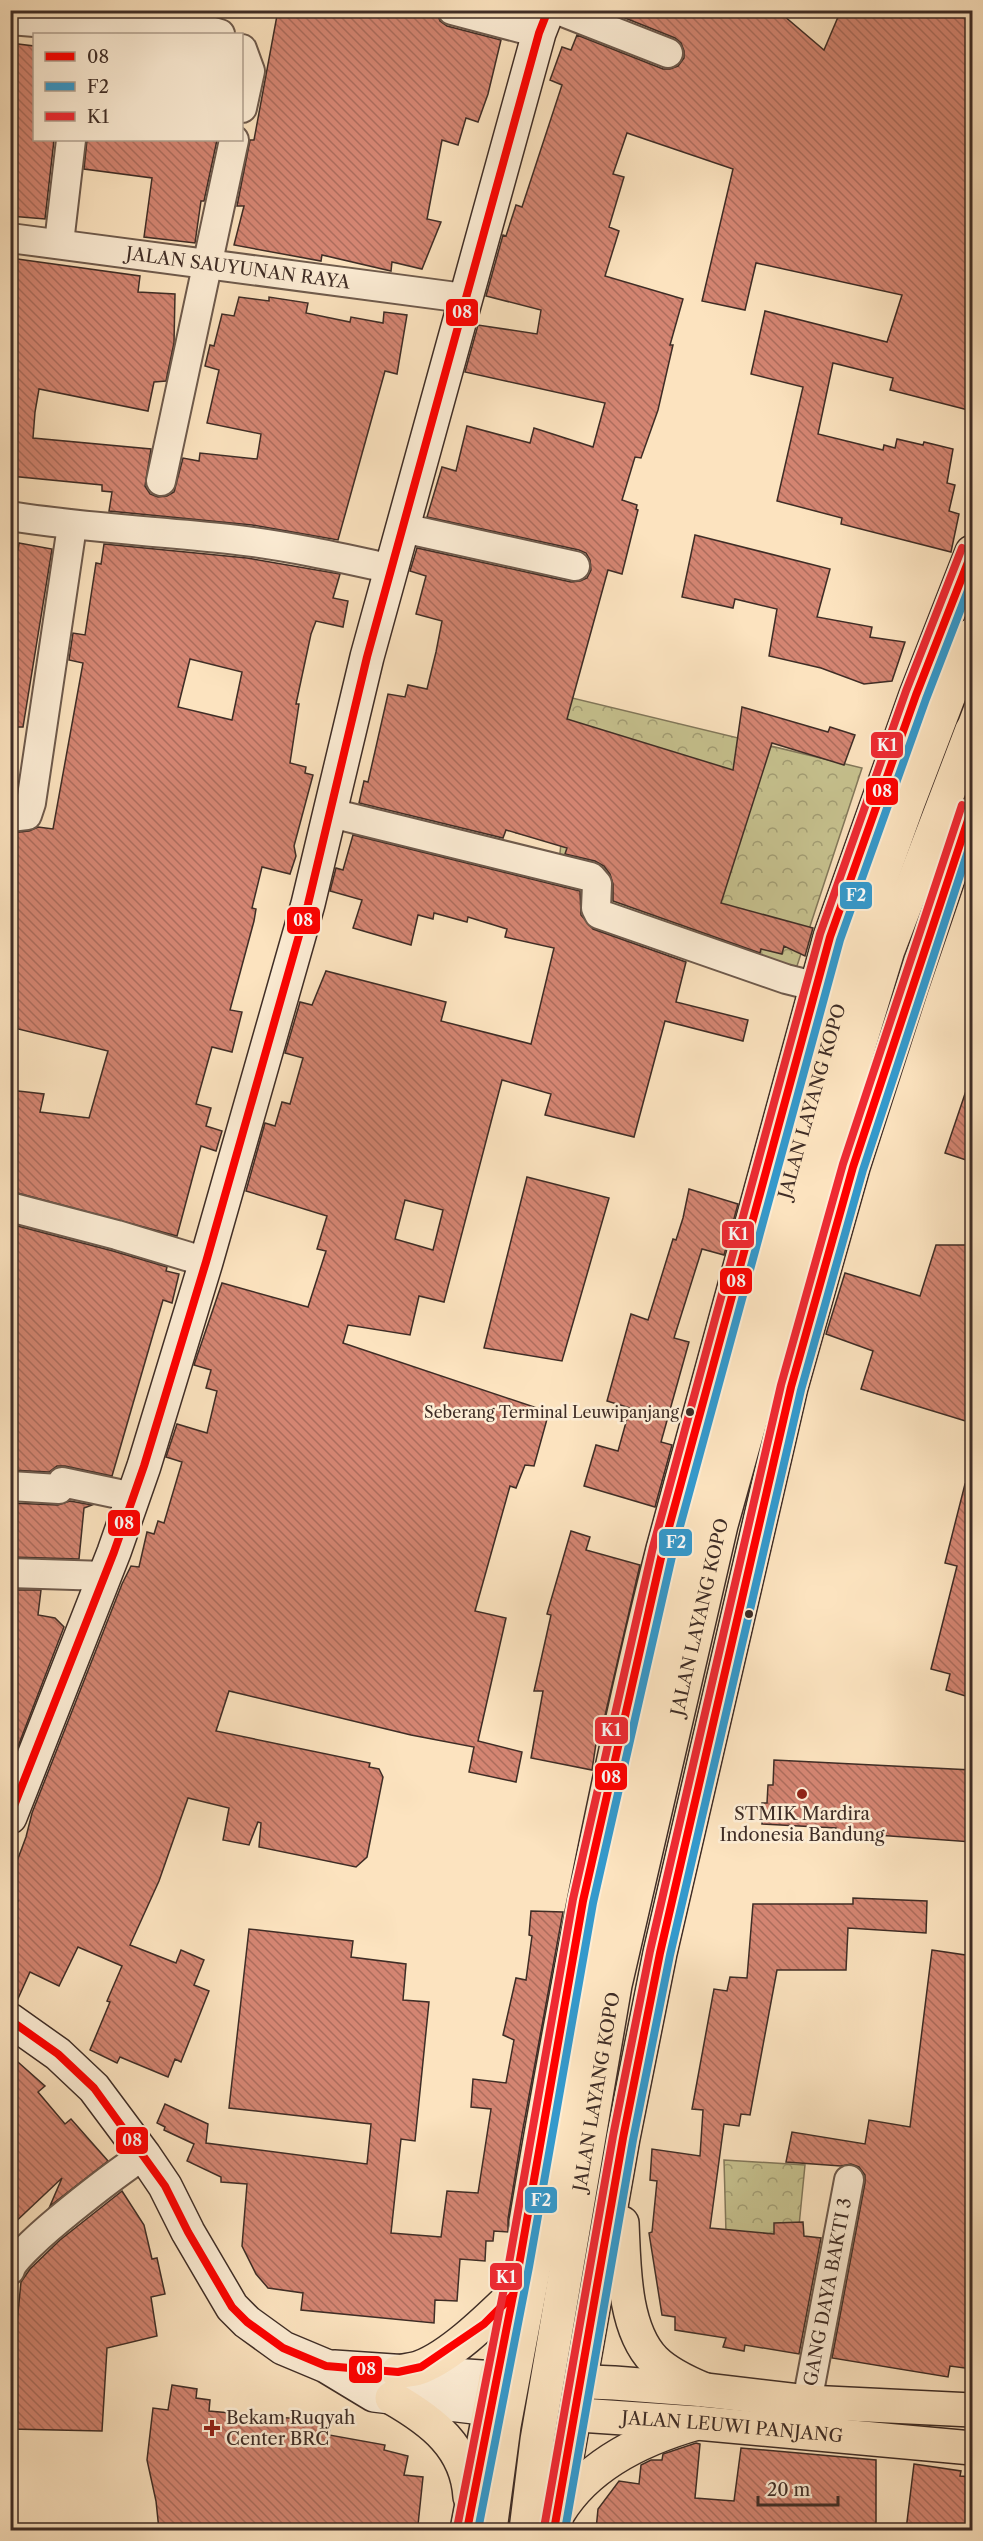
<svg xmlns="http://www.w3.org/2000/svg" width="983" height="2541" font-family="'Libre Caslon Text',serif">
  <defs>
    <pattern id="forest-crowns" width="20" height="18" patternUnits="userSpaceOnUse" patternTransform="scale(1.5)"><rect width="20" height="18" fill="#c6c18e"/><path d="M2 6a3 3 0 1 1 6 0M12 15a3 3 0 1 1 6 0" fill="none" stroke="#a29d74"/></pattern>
    <pattern id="building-back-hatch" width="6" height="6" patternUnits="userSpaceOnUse" patternTransform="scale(1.5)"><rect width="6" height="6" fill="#d48572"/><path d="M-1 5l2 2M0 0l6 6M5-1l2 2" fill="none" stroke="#ad6d5d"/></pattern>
  </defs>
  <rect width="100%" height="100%" fill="#fce3bf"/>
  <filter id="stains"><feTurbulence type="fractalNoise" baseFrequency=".00333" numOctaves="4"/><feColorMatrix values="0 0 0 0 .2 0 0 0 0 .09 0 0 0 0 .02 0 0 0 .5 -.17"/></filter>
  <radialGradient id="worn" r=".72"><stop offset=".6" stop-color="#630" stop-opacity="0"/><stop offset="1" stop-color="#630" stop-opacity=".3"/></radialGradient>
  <g fill="url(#forest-crowns)" stroke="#82775a" stroke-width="1.5">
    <polygon points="533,573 568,582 543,691 862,768 794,975 600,909 559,863 561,843 516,833 526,791 482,782"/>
    <polygon points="724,2160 805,2165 798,2236 726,2233"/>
  </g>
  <g fill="url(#building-back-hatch)" stroke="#3f2d26" stroke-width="1.5" fill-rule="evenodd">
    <polygon points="278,10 436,10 440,21 447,26 501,40 488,94 478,122 466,118 458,145 442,140 427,219 441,222 422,269 392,262 391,271 322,255 321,261 234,245 244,206 237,206 250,140 254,140"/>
    <polygon points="605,10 777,10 824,50 841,10 972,10 972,411 890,390 893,378 833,363 818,434 883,450 884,445 895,448 897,439 923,445 924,442 953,449 947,483 955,485 949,511 959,514 951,552 841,524 842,518 777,501 803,387 751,374 765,311 887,342 902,295 756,263 745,310 702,301 733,169 627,133 613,174 624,177 609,227 619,231 605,276 683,299 670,345 673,345 658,410 641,458 635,457 622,500 637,505 636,509 638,510 622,574 608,570 567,719 733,770 742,707 828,732 830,727 855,735 844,765 772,743 721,903 813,928 805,956 784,946 782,954 761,949 760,953 613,901 613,884 610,874 604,866 595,861 565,854 567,848 506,830 503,838 359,803 364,781 368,782 388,694 405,697 408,685 427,689 436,652 442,621 416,614 426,576 410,571 417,548 571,582 580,581 587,578 591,570 590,560 586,553 579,550 427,517 442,467 456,471 467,426 530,443 534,428 593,447 605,403 465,372 478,325 537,334 541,310 486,296 503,235 506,236 516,205 522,207 562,85 550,80 562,47 571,50 577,35 663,69 670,69 678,66 684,58 684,51 681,43 675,38"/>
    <polygon points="10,43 34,46 34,140 54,140 45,219 10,216"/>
    <polygon points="87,140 217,140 204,201 201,201 195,243 144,237 152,178 84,169"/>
    <polygon points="10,258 140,276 138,292 175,294 174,343 166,381 154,382 148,411 39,389 35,412 33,438 151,449 145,486 150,494 158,497 167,496 174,492 183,458 199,461 200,453 257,459 261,434 207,423 219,370 205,366 210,345 214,346 222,314 234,316 239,297 269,301 269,297 308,303 306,313 350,322 351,317 383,323 384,312 407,315 397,374 385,371 338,540 252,525 109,511 112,492 102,491 102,485 10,476"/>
    <polygon points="695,535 830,569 817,617 872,627 870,637 905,642 892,681 864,684 821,668 769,656 777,609 735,599 733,608 682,597"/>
    <polygon points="19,543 52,549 23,727 10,727 10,549 18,550"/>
    <path d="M 104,544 L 247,558 L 340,574 L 333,598 L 348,601 L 343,627 L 316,621 L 311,634 L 296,704 L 299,704 L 290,763 L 306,767 L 305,773 L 313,775 L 294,846 L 296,856 L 290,874 L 262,867 L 252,908 L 256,909 L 254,921 L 230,1010 L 242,1012 L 232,1052 L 212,1047 L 196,1104 L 211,1108 L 206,1126 L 222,1131 L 216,1151 L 201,1146 L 177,1236 L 10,1191 L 10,1090 L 44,1094 L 40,1112 L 89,1118 L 108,1051 L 10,1027 L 10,833 L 29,831 L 38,827 L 53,829 L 83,663 L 69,660 L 73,633 L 85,635 L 96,563 L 101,564 ZM 190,659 L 242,672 L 232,720 L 178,707 Z"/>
    <path d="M 353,835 L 580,891 L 581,915 L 593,929 L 686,962 L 676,1002 L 748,1020 L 743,1041 L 665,1021 L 634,1137 L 545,1115 L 551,1094 L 502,1080 L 444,1302 L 419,1296 L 410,1335 L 348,1325 L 343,1343 L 549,1412 L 534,1466 L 525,1465 L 516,1488 L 510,1486 L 475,1611 L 506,1618 L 478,1741 L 522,1752 L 516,1782 L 469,1772 L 474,1747 L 411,1735 L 229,1691 L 216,1731 L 370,1763 L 369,1767 L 379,1769 L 383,1777 L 367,1857 L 356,1867 L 259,1847 L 261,1823 L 258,1822 L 249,1845 L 223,1840 L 229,1808 L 188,1798 L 159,1881 L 130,1945 L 176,1963 L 181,1950 L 204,1960 L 194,1985 L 209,1991 L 181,2062 L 175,2059 L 168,2077 L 120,2057 L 117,2063 L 90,2050 L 110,2002 L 107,2001 L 122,1966 L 78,1947 L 59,1986 L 30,1972 L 16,2003 L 10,2001 L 10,1918 L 18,1901 L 10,1898 L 10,1880 L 26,1837 L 32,1813 L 122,1584 L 131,1566 L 139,1567 L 147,1532 L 154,1534 L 158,1521 L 164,1523 L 182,1462 L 166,1457 L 177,1424 L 207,1433 L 217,1391 L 206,1388 L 211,1370 L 194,1365 L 222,1283 L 308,1307 L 326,1251 L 317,1249 L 327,1216 L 246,1191 L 265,1123 L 275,1126 L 282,1102 L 290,1104 L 303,1058 L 285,1053 L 300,1002 L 312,1005 L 326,971 L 446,1002 L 441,1021 L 531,1044 L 554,948 L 505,937 L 507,929 L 468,917 L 467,922 L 434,913 L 433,919 L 418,915 L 411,945 L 353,928 L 362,900 L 330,891 L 336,868 L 343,870 ZM 405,1200 L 443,1210 L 433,1250 L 395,1239 Z"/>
    <polygon points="969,1082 972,1082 972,1162 945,1153"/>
    <polygon points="527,1177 609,1198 562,1361 484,1348"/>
    <polygon points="689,1189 738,1204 724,1255 702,1249 674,1338 689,1342 661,1442 672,1445 655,1507 584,1486 596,1445 618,1451 630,1408 607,1401 631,1314 648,1320 673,1239 676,1240 683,1218"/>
    <polygon points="10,1224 113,1251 167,1267 166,1271 179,1274 172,1303 163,1300 112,1476 65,1466 57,1466 49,1472 10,1470"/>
    <polygon points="936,1245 972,1245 972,1423 861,1389 873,1351 826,1334 845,1273 920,1296"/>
    <polygon points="965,1484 972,1485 972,1698 946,1690 950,1674 931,1669 957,1566 945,1563"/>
    <polygon points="70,1501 92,1505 84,1508 79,1559 10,1557 10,1503 58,1505"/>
    <polygon points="571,1531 590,1537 586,1550 640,1565 600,1737 597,1737 592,1770 531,1758 543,1691 534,1691 551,1615 547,1614"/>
    <polygon points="10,1590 41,1590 38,1615 55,1618 64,1627 17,1749 10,1746"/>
    <polygon points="774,1760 972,1770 972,1842 836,1832 836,1828 762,1824 762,1803 767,1803 768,1785 773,1785"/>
    <polygon points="853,1898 927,1901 926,1933 848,1928 846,1970 777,1970 750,2115 741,2114 739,2126 724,2124 710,2228 774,2234 774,2223 803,2222 804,2236 821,2238 799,2354 745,2345 744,2351 723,2347 726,2338 675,2330 675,2317 662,2315 649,2233 652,2232 657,2181 650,2180 652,2149 700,2156 703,2110 692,2109 714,1989 727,1991 730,1977 747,1978 753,1904 853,1904"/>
    <polygon points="531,1911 563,1912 522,2134 508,2219 508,2232 494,2231 493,2241 486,2241 485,2261 460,2259 457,2301 435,2300 434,2323 301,2310 303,2293 268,2288 256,2274 242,2246 247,2184 221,2182 221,2177 187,2161 194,2144 164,2130 165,2127 157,2123 165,2104 208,2124 206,2143 367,2164 371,2124 229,2108 249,1929 353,1941 351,1957 406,1964 403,2000 429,2002 415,2141 401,2139 391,2233 441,2237 447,2191 478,2193 491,2109 471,2107 473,2079 506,2083 514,2040 503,2035 516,1978 526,1980 532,1936 529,1935"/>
    <polygon points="932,1950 972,1956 972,2369 950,2366 948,2377 832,2358 865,2183 865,2175 859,2167 851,2164 841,2166 786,2162 792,2132 865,2144 869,2120 910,2127"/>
    <polygon points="10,2055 45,2086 38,2092 65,2124 71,2119 108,2161 50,2206 62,2178 10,2227"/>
    <polygon points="122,2191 144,2225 152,2259 157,2258 165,2294 151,2297 157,2336 107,2348 102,2431 10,2429 10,2393 21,2282 30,2269 60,2240"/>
    <polygon points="172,2385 197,2389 196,2398 210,2400 209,2411 311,2420 311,2423 330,2426 329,2435 385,2445 384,2450 408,2456 404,2475 423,2477 418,2525 403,2524 402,2530 159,2530 156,2501 147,2460 153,2408 168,2410"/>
    <polygon points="696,2443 700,2444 695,2498 734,2501 741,2448 876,2460 876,2530 596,2530 598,2509 619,2481 639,2484 641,2465 651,2460 662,2460 663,2454"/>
    <polygon points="914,2464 961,2471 960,2476 972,2477 972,2530 906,2530"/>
  </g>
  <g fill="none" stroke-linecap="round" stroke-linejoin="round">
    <g stroke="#6e5a4c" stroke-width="32">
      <g id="street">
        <polyline points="452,10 539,33"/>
        <polyline points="558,10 668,53"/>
        <polyline points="10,20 84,26 107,20 142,19 203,29 220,34"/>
        <polyline points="242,49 250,71 242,108"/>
        <path id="s1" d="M 10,238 L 464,298"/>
        <polyline points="59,243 71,140"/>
        <polyline points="161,481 234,140"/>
        <path d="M 10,516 C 83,528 156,531 229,539 C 284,545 338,557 392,569"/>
        <polyline points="403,528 575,566"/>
        <polyline points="331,813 591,877 597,884 596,908 599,914 786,979 818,987"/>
        <polyline points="10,817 27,815 31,803 72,526"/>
        <polyline points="10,1207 117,1235 206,1262"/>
        <polyline points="10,1486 59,1489 62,1482 133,1497"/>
        <polyline points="10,1573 105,1576"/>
        <path d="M 10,2270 C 16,2248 121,2170 144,2155"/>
        <path id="s2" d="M 807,2402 L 849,2180"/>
      </g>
    </g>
    <g stroke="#3f2d26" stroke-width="36">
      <g id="secondary">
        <polyline points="10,1817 114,1552 144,1466 206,1262 308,904 367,657 539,33 548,10"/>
        <polyline points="10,2020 58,2054 94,2088 144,2155 165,2186 188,2232 232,2307 247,2322 283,2348 326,2366 374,2395 491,2409"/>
        <polyline points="334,2367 496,2378"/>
      </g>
    </g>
    <g stroke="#3f2d26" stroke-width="36">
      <g id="primary">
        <polyline points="496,2378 614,2383 705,2390 807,2402 972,2410"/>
        <path id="s3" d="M 491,2409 L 697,2423 L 972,2448"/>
      </g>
    </g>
    <g stroke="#3f2d26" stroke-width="36">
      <g id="highway">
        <path d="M 526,2222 C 564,1996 607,1771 663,1549 L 830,937 L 916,695 L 972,552"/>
        <path d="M 622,2223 C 624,2264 623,2328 654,2360 C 668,2374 688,2383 705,2390"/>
        <path d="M 398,2372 C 405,2370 414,2370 421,2367 C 452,2355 489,2318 513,2295"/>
        <path d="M 392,2398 C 432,2421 467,2447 470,2497"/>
        <path d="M 559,2512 C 589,2463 644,2438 697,2423"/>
        <polyline points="467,2530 497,2373"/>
        <polyline points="554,2530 623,2138 660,1953 791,1387 853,1167 911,987 972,808"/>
      </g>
    </g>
    <use href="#street" stroke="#fdedd5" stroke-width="28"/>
    <use href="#secondary" stroke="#fdedd5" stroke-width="33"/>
    <use href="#primary" stroke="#fce3bf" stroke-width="33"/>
    <use href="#highway" stroke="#fce3bf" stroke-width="33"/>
    <g stroke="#3f2d26" stroke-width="36" stroke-linecap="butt">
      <g id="highway-bridge">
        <path id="s4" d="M 490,2530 L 504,2426 L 587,1984 L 693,1518 L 857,945 L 908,803 L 972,635"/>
        <path id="s5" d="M 526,2530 L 537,2440 L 615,1985 L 721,1525 L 809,1209 L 888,950 L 972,730"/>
      </g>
    </g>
    <use href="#highway-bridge" stroke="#fce3bf" stroke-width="33"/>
    <g stroke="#fdedd5" stroke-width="12">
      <g id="bus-1">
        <polyline points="10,1816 114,1552 144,1466 206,1262 308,904 367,657 539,33 548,10"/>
        <polyline points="10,2020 58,2054 94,2088 165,2186 188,2232 232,2307 247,2322 283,2348 326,2366 398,2372 421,2367 484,2324 513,2295"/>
        <polyline points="467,2530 519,2265 583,1901 663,1549 830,937 916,695 972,552"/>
        <polyline points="554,2530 623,2138 660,1953 791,1387 853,1167 972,808"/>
      </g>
    </g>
    <g stroke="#fdedd5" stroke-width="12">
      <g id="bus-2">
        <polyline points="478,2530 529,2267 593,1903 673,1552 840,940 926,699 972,580"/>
        <polyline points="565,2530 633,2140 670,1955 801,1390 863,1170 972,839"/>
      </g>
    </g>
    <g stroke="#fdedd5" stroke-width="12">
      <g id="bus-3">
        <polyline points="457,2528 509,2263 573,1899 653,1547 820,934 906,691 962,548"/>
        <polyline points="544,2528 613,2136 650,1951 781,1385 843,1164 962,805"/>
      </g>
    </g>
    <use href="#bus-1" stroke="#f00" stroke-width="8"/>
    <use href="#bus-2" stroke="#3499cc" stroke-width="8"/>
    <use href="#bus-3" stroke="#ef2a33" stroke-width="8"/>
  </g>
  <g fill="#3f2d26" stroke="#fdedd5" stroke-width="2">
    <circle cx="690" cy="1412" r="5"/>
    <circle cx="749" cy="1614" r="5"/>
  </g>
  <g fill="#8f2418" stroke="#fdedd5" stroke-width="2">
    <circle cx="802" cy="1794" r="6"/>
    <path d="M209 2419h6v6h6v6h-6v6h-6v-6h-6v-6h6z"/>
  </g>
  <g text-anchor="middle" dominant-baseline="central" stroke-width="5" stroke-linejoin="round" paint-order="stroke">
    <g font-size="16" fill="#3f2d26" stroke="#fdedd5" text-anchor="end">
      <text x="679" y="1412">Seberang Terminal Leuwipanjang</text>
    </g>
    <g font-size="18" fill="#3f2d26" stroke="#fdedd5">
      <text stroke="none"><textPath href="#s1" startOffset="230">JALAN SAUYUNAN RAYA</textPath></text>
      <text stroke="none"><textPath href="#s4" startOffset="1466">JALAN LAYANG KOPO</textPath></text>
      <text stroke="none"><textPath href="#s5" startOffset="930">JALAN LAYANG KOPO</textPath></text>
      <text stroke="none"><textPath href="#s5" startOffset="444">JALAN LAYANG KOPO</textPath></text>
      <text stroke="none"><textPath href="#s2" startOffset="112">GANG DAYA BAKTI 3</textPath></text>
      <text stroke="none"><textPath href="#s3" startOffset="242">JALAN LEUWI PANJANG</textPath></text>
    </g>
    <g font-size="18" fill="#3f2d26" stroke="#fdedd5">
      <text x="802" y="1814">STMIK Mardira<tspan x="802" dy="21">Indonesia Bandung</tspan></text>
      <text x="226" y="2418" text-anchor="start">Bekam Ruqyah<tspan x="226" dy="21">Center BRC</tspan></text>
    </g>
  </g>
  <g stroke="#fdedd5" stroke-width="2">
    <rect x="445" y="298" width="34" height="29" rx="6" fill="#f00"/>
    <rect x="870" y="731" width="34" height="28" rx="6" fill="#ef2a33"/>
    <rect x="865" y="777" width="34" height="29" rx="6" fill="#f00"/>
    <rect x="839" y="881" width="34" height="29" rx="6" fill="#3499cc"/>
    <rect x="286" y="906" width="35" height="29" rx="6" fill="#f00"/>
    <rect x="721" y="1220" width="34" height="29" rx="6" fill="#ef2a33"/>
    <rect x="719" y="1267" width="34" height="28" rx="6" fill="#f00"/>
    <rect x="107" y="1509" width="34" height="28" rx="6" fill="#f00"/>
    <rect x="658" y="1528" width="35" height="29" rx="6" fill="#3499cc"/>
    <rect x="594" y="1716" width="35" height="29" rx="6" fill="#ef2a33"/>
    <rect x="594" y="1762" width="34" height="29" rx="6" fill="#f00"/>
    <rect x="115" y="2126" width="34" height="29" rx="6" fill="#f00"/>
    <rect x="524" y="2186" width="34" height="28" rx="6" fill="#3499cc"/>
    <rect x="489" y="2262" width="34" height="29" rx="6" fill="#ef2a33"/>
    <rect x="348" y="2355" width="35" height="29" rx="6" fill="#f00"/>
  </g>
  <g font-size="16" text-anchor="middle" font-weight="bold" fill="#fff">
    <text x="462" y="318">08</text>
    <text x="887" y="751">K1</text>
    <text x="882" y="797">08</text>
    <text x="856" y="901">F2</text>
    <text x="303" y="926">08</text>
    <text x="738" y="1240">K1</text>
    <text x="736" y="1287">08</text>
    <text x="124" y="1529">08</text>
    <text x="676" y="1548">F2</text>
    <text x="611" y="1736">K1</text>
    <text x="611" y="1783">08</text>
    <text x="132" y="2146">08</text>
    <text x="541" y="2206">F2</text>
    <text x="506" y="2283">K1</text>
    <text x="366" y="2375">08</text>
  </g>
  <rect width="983" height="2541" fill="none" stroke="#fce3bf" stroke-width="36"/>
  <rect x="12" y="12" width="959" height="2517" fill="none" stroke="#3f2d26" stroke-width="3"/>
  <rect x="18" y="18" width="947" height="2505" fill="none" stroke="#3f2d26" stroke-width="1.5"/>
  <rect x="33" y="33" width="210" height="108" fill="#fdedd5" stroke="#b1a08f" stroke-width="1.5"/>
  <rect x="45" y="52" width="30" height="9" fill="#ff0000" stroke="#b1a08f" stroke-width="1.5"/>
  <text x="87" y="63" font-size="18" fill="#3f2d26">08</text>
  <rect x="45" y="82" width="30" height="9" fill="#3499cc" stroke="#b1a08f" stroke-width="1.5"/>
  <text x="87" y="93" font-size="18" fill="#3f2d26">F2</text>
  <rect x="45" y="112" width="30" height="9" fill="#ef2a33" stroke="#b1a08f" stroke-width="1.5"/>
  <text x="87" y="123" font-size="18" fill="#3f2d26">K1</text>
  <path d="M758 2496v9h80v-9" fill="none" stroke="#3f2d26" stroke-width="3"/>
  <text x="767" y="2496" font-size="18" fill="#3f2d26" stroke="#fdedd5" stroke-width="4.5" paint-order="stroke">20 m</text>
  <rect width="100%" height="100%" filter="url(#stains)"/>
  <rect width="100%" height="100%" fill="url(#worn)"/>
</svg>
